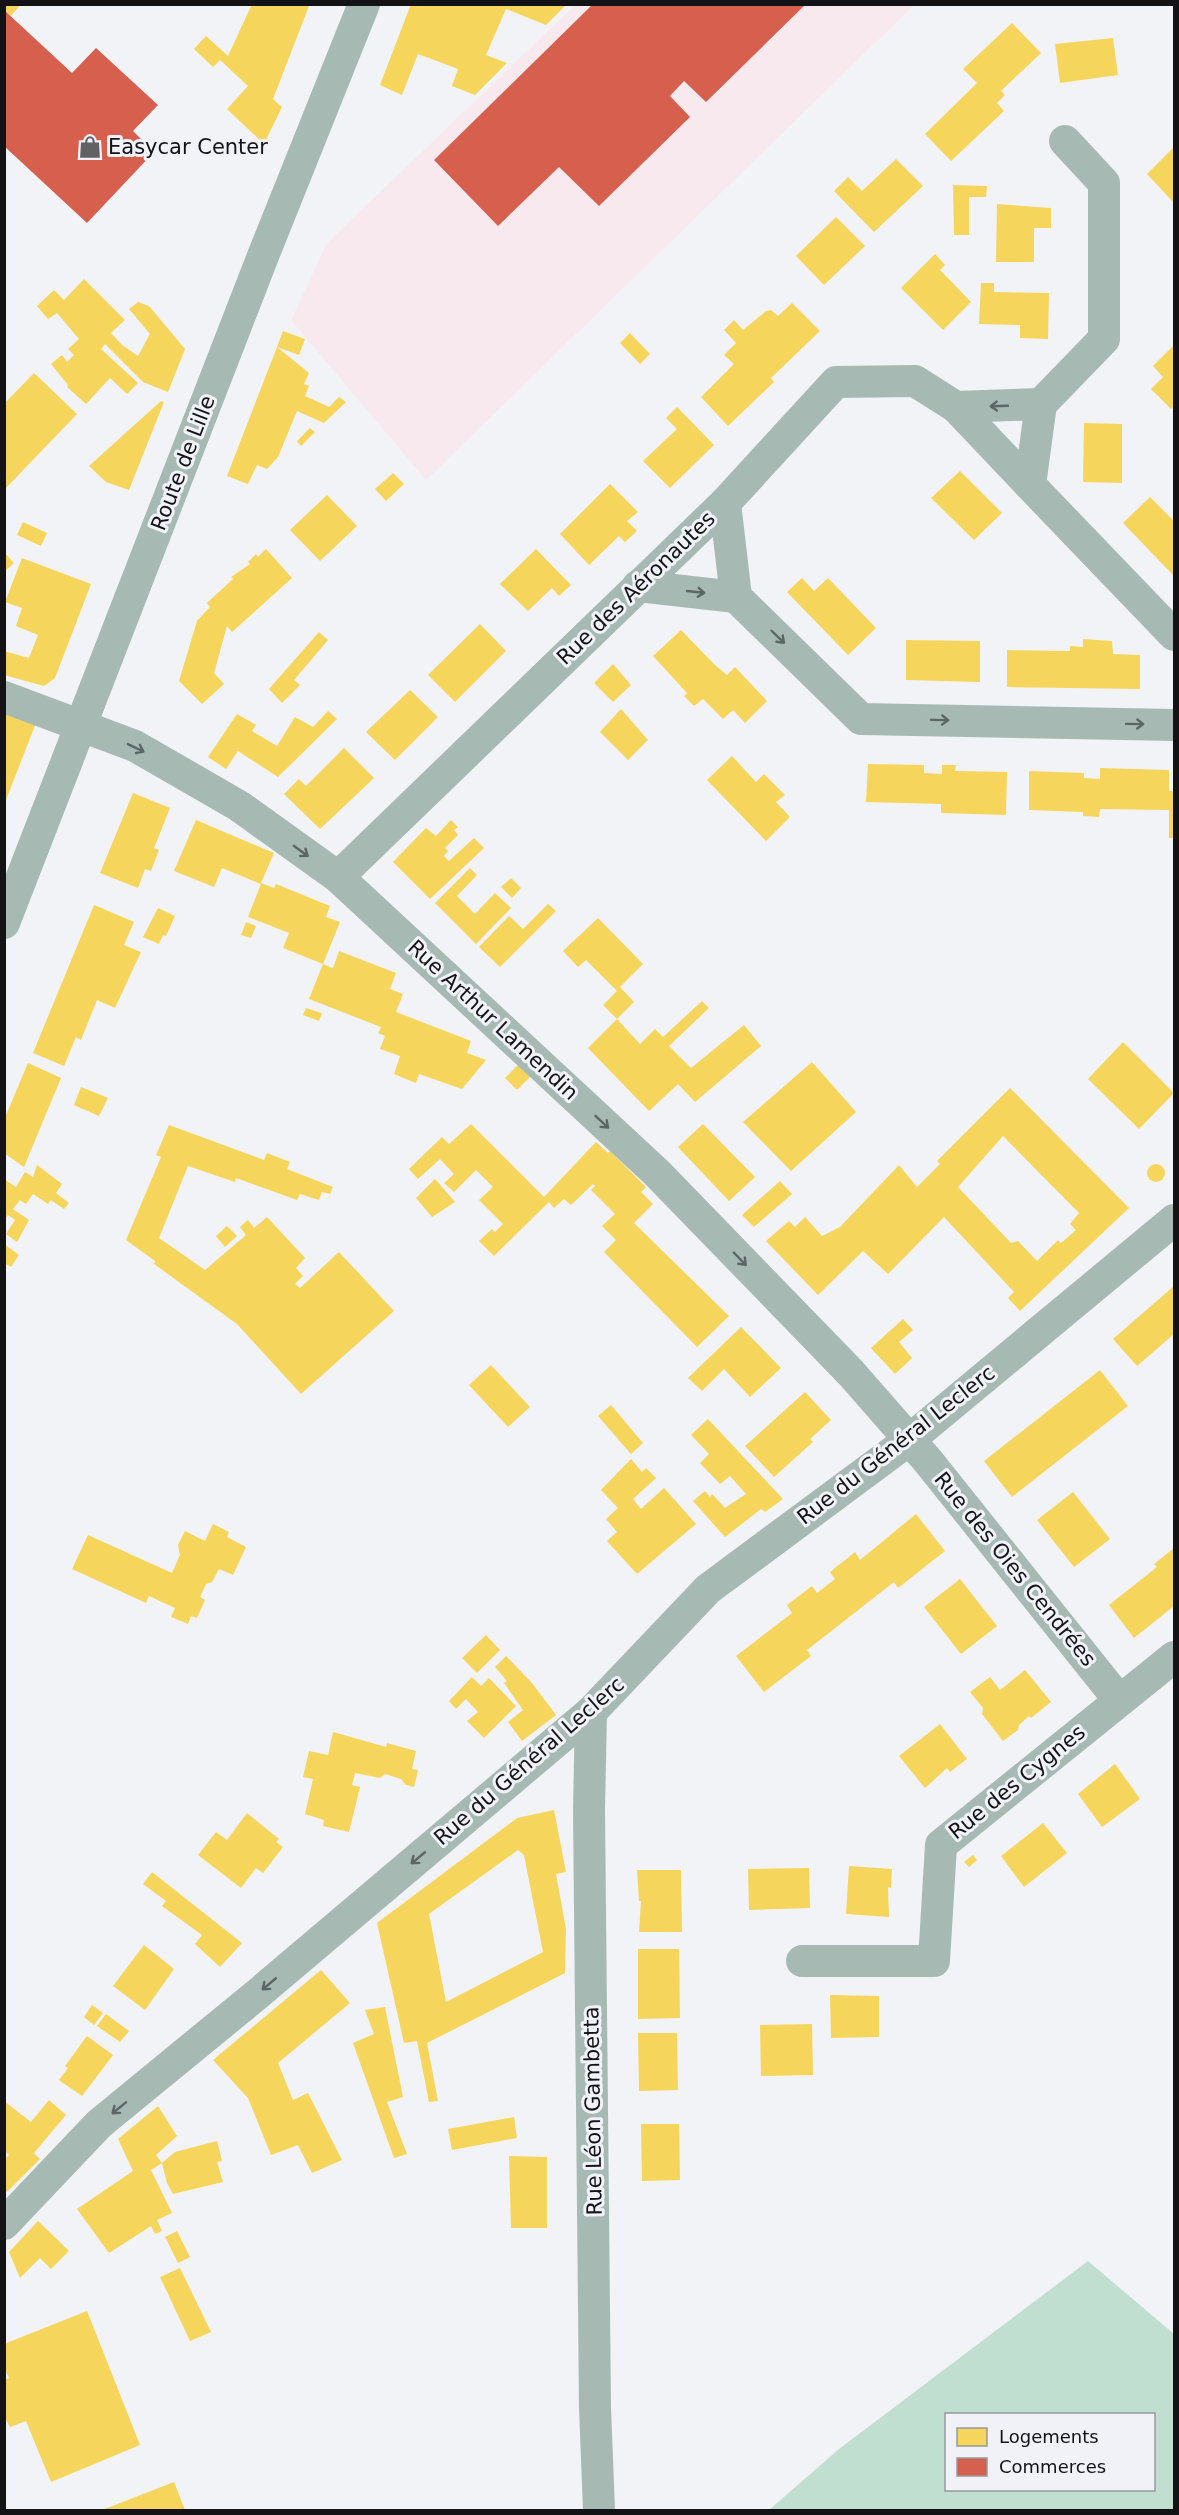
<svg xmlns="http://www.w3.org/2000/svg" width="1179" height="2515" font-family="'DejaVu Sans',sans-serif">
  <rect width="100%" height="100%" fill="#f2f3f6"/>
  <polygon fill="#f7e9ed" points="575,5 914,5 426,480 291,320 327,243"/>
  <path fill="#c0dfd1" fill-rule="evenodd" d="M 1088,2261 L 1174,2334 L 1174,2510 L 769,2510 L 839,2449 ZM 946,2414 L 1154,2414 L 1154,2490 L 946,2490 Z"/>
  <g fill="#f6d55c" fill-rule="evenodd">
    <polygon points="4,4 21,4 11,16 4,10"/>
    <polygon points="252,4 309,6 273,99 282,107 264,144 227,109 248,86 220,60 213,67 194,49 206,36 228,56"/>
    <polygon points="411,4 567,4 546,25 506,9 486,55 507,63 475,95 452,86 458,69 418,54 402,95 380,85"/>
    <polygon points="1012,23 1041,53 1001,91 1005,95 997,103 1004,111 951,161 925,134 977,83 963,69"/>
    <polygon points="1113,38 1118,75 1060,83 1055,44"/>
    <polygon points="1173,148 1174,149 1174,203 1147,174"/>
    <polygon points="896,159 923,186 874,232 834,191 848,177 862,191"/>
    <polygon points="953,185 987,186 986,197 969,197 969,235 954,235"/>
    <polygon points="997,204 1051,208 1051,228 1034,228 1034,262 996,262"/>
    <polygon points="836,217 865,246 824,285 796,256"/>
    <polygon points="935,254 945,265 940,270 971,302 943,330 901,288"/>
    <polygon points="84,279 125,320 111,333 122,345 138,356 150,334 129,309 138,302 149,306 185,349 168,392 143,382 105,344 101,349 138,383 127,394 110,378 86,404 67,387 68,385 51,364 62,355 67,362 74,355 68,349 79,339 57,313 48,319 37,306 54,290 64,300"/>
    <polygon points="981,283 994,283 994,292 1049,293 1048,339 1020,338 1020,325 979,324"/>
    <polygon points="792,303 820,331 771,378 774,382 728,426 701,397 734,364 724,355 736,343 724,330 734,320 743,330 766,311 771,310 778,316"/>
    <polygon points="283,331 305,339 299,355 277,347"/>
    <polygon points="630,333 650,354 640,364 620,343"/>
    <polygon points="1174,345 1174,406 1171,409 1151,389 1163,377 1153,366"/>
    <polygon points="277,347 309,373 304,384 309,386 305,396 329,407 339,397 346,402 324,423 297,411 278,457 267,469 257,465 248,484 227,476"/>
    <polygon points="34,373 77,414 4,490 4,404"/>
    <polygon points="161,401 164,402 129,490 106,482 89,466"/>
    <polygon points="677,407 714,445 670,488 643,461 677,429 666,418"/>
    <polygon points="1084,423 1122,424 1122,483 1083,482"/>
    <polygon points="310,428 315,432 301,446 297,441"/>
    <polygon points="960,471 1002,513 974,540 931,498"/>
    <polygon points="393,473 404,484 386,501 375,489"/>
    <polygon points="610,484 638,512 627,521 637,531 625,542 619,536 589,565 560,534"/>
    <polygon points="327,495 357,526 320,561 290,530"/>
    <polygon points="1150,497 1174,521 1174,576 1123,523"/>
    <polygon points="23,522 47,533 41,546 17,535"/>
    <polygon points="266,549 292,578 232,632 227,626 214,673 224,684 202,704 179,681 197,621 210,607 207,603 233,579 231,577 250,564 248,562 256,554 258,557"/>
    <polygon points="536,549 571,585 559,596 552,588 528,611 500,584"/>
    <polygon points="4,552 14,563 4,572"/>
    <polygon points="22,558 91,584 55,678 44,686 4,675 4,651 29,658 38,635 16,626 22,608 5,602"/>
    <polygon points="802,578 814,591 828,578 876,628 848,655 787,592"/>
    <polygon points="480,624 506,651 455,702 428,675"/>
    <polygon points="681,630 715,665 727,675 735,667 767,701 745,723 733,710 723,719 703,699 694,706 684,696 687,693 653,656"/>
    <polygon points="319,632 328,640 294,680 300,685 282,703 269,689"/>
    <polygon points="1083,639 1112,641 1113,654 1140,655 1140,689 1007,687 1007,650 1070,651 1070,646 1083,647"/>
    <polygon points="906,640 980,641 980,682 906,680"/>
    <polygon points="613,664 631,685 613,702 594,683"/>
    <polygon points="410,690 438,717 395,760 366,732"/>
    <polygon points="621,709 648,740 628,760 600,732"/>
    <polygon points="328,711 337,719 278,777 238,751 226,769 208,757 237,714 256,725 252,731 277,746 295,717 313,727"/>
    <polygon points="4,712 36,723 4,805"/>
    <polygon points="344,748 374,778 320,829 284,794 299,779 306,786"/>
    <polygon points="732,756 756,782 764,774 785,795 776,802 790,817 766,841 707,780"/>
    <polygon points="868,764 924,765 924,773 942,774 942,765 956,765 955,771 1007,772 1006,815 941,813 941,804 866,802"/>
    <polygon points="1100,768 1169,770 1169,791 1174,791 1174,838 1169,838 1169,810 1100,809 1099,817 1083,816 1083,812 1029,810 1029,771 1084,773 1084,778 1100,779"/>
    <polygon points="133,793 170,808 154,848 159,850 151,871 145,869 138,888 100,873"/>
    <polygon points="196,820 274,853 261,883 274,888 276,884 330,906 326,917 340,922 323,964 283,948 289,933 248,917 261,884 222,868 214,887 174,871"/>
    <polygon points="451,820 458,827 454,830 458,835 445,848 448,851 444,856 449,861 474,838 484,848 430,899 393,862 426,828 436,836"/>
    <polygon points="470,868 477,875 457,896 475,914 495,893 511,908 476,944 435,903"/>
    <polygon points="511,878 521,888 512,898 501,887"/>
    <polygon points="548,904 556,911 500,967 479,947 509,916 523,929"/>
    <polygon points="94,905 134,922 124,945 141,952 115,1008 97,1000 81,1040 76,1037 64,1066 33,1053"/>
    <polygon points="158,908 175,916 166,936 163,935 159,944 143,937"/>
    <polygon points="598,918 643,964 620,987 634,1002 617,1019 640,1044 655,1029 663,1037 702,1001 709,1008 669,1046 691,1068 744,1025 761,1046 695,1102 678,1084 649,1111 588,1048 617,1019 603,1005 617,991 586,960 578,967 563,951"/>
    <polygon points="246,922 256,926 251,938 241,935"/>
    <polygon points="339,951 396,973 390,989 403,994 396,1012 471,1041 467,1053 486,1060 462,1089 419,1074 416,1083 394,1074 400,1056 380,1049 385,1036 378,1033 381,1027 309,999 323,964 333,968"/>
    <polygon points="306,1008 322,1013 319,1021 303,1015"/>
    <polygon points="1123,1042 1174,1093 1139,1129 1088,1079"/>
    <polygon points="812,1062 856,1112 791,1171 743,1122"/>
    <polygon points="28,1063 61,1078 24,1167 4,1153 4,1120"/>
    <polygon points="520,1063 532,1075 517,1090 505,1078"/>
    <polygon points="81,1087 108,1098 99,1116 74,1105"/>
    <path d="M 1010,1088 L 1129,1208 L 1020,1311 L 1008,1298 L 1014,1292 L 944,1217 L 888,1274 L 863,1251 L 818,1295 L 766,1241 L 789,1221 L 795,1227 L 805,1217 L 822,1236 L 840,1227 L 899,1165 L 917,1187 L 940,1164 L 937,1161 ZM 1003,1136 L 1079,1213 L 1070,1224 L 1076,1230 L 1061,1243 L 1058,1240 L 1037,1261 L 1018,1241 L 1011,1243 L 958,1187 Z"/>
    <polygon points="471,1124 544,1197 596,1142 608,1153 610,1151 646,1187 641,1192 653,1204 634,1223 729,1316 697,1347 604,1252 616,1240 602,1226 615,1214 591,1190 595,1186 593,1184 571,1205 564,1199 554,1208 549,1202 494,1256 479,1241 492,1229 495,1232 503,1224 479,1200 493,1187 476,1170 454,1192 444,1183 454,1174 440,1159 418,1179 409,1169 442,1137 449,1144"/>
    <polygon points="703,1124 755,1177 729,1201 678,1147"/>
    <polygon points="169,1125 264,1160 267,1153 290,1162 287,1169 333,1187 330,1194 322,1192 319,1200 300,1194 297,1200 236,1178 235,1182 188,1166 159,1238 205,1270 246,1235 240,1227 248,1220 254,1228 267,1217 305,1258 296,1268 303,1276 295,1284 300,1288 339,1252 394,1311 301,1394 237,1324 154,1264 155,1261 126,1240 161,1157 156,1155"/>
    <circle cx="1156" cy="1173" r="9"/>
    <polygon points="37,1165 62,1184 56,1193 69,1203 64,1209 51,1200 48,1204 33,1194 26,1204 20,1200 13,1209 29,1220 17,1242 6,1234 15,1220 8,1215 4,1220 4,1179 16,1187 25,1172 33,1177"/>
    <polygon points="435,1179 455,1202 432,1217 416,1198"/>
    <polygon points="780,1181 792,1194 754,1227 742,1215"/>
    <polygon points="227,1226 237,1236 225,1247 216,1236"/>
    <polygon points="4,1244 19,1255 11,1267 4,1263"/>
    <polygon points="1174,1286 1174,1334 1137,1366 1113,1339"/>
    <polygon points="903,1319 913,1330 899,1342 912,1358 895,1374 871,1348"/>
    <polygon points="741,1327 781,1368 750,1397 724,1369 702,1391 688,1378"/>
    <polygon points="491,1365 530,1407 508,1427 469,1385"/>
    <polygon points="1100,1370 1128,1406 1012,1497 984,1461"/>
    <polygon points="805,1392 831,1420 810,1439 813,1442 774,1477 745,1446"/>
    <polygon points="611,1405 643,1443 631,1454 598,1416"/>
    <polygon points="708,1419 783,1499 765,1512 761,1509 725,1537 693,1501 705,1491 710,1497 712,1494 725,1508 746,1494 730,1476 720,1484 700,1463 709,1454 691,1435"/>
    <polygon points="631,1459 642,1472 646,1468 656,1478 633,1499 641,1509 664,1488 696,1524 637,1574 607,1541 617,1532 606,1519 618,1508 601,1490"/>
    <polygon points="1073,1492 1110,1539 1074,1567 1037,1520"/>
    <polygon points="916,1514 945,1551 898,1588 894,1582 807,1650 811,1656 764,1692 736,1656 792,1613 787,1605 812,1586 817,1593 835,1579 830,1572 855,1552 860,1560"/>
    <polygon points="213,1524 229,1532 227,1537 246,1547 233,1575 219,1569 212,1582 206,1584 200,1597 205,1600 197,1618 191,1616 188,1624 171,1617 175,1608 149,1596 146,1603 72,1569 88,1535 172,1573 180,1555 178,1545 185,1531 205,1541"/>
    <polygon points="1174,1548 1174,1606 1134,1638 1109,1605 1157,1567 1154,1564"/>
    <polygon points="960,1579 997,1626 961,1654 924,1607"/>
    <polygon points="486,1635 500,1650 477,1673 462,1658"/>
    <polygon points="506,1656 532,1683 556,1715 522,1741 508,1722 523,1710 504,1683 507,1681 495,1667"/>
    <polygon points="1025,1670 1051,1702 1031,1718 1029,1716 1019,1725 1018,1730 1003,1741 982,1714 983,1708 970,1692 990,1677 1000,1690"/>
    <polygon points="472,1677 481,1686 489,1678 516,1706 484,1738 467,1721 478,1712 466,1699 456,1709 449,1701"/>
    <polygon points="940,1724 967,1759 950,1772 947,1768 925,1788 899,1756"/>
    <polygon points="333,1732 386,1747 387,1743 416,1751 412,1769 418,1770 414,1787 406,1785 401,1779 385,1774 380,1778 355,1773 352,1785 360,1787 349,1832 323,1826 324,1820 305,1814 313,1779 303,1777 309,1751 328,1755"/>
    <polygon points="1115,1764 1140,1799 1102,1827 1078,1794"/>
    <path d="M 554,1810 L 566,1872 L 556,1874 L 566,1929 L 565,1973 L 427,2043 L 438,2101 L 429,2102 L 417,2041 L 404,2043 L 377,1923 L 517,1818 ZM 518,1850 L 524,1855 L 543,1952 L 446,2002 L 429,1914 Z"/>
    <polygon points="247,1813 279,1839 276,1842 283,1847 263,1873 256,1868 241,1888 198,1855 216,1832 227,1840"/>
    <polygon points="1043,1823 1067,1853 1024,1887 1001,1856"/>
    <polygon points="973,1855 977,1860 969,1867 964,1862"/>
    <polygon points="849,1866 892,1869 891,1888 888,1887 889,1917 846,1914"/>
    <polygon points="809,1868 810,1908 749,1910 748,1869"/>
    <polygon points="637,1870 681,1870 682,1932 639,1932 641,1901 639,1901"/>
    <polygon points="152,1872 242,1943 220,1967 195,1944 202,1935 162,1906 166,1901 143,1884"/>
    <polygon points="144,1945 174,1969 145,2010 113,1986"/>
    <polygon points="638,1949 679,1949 680,2018 638,2019"/>
    <polygon points="321,1970 350,2003 278,2063 293,2100 308,2093 342,2160 312,2173 298,2145 271,2155 248,2098 213,2060"/>
    <polygon points="830,1995 879,1996 879,2037 831,2038"/>
    <polygon points="92,2005 103,2013 94,2025 84,2017"/>
    <polygon points="385,2007 403,2097 387,2102 407,2154 394,2158 353,2043 374,2034 365,2010"/>
    <polygon points="106,2014 129,2031 120,2042 97,2026"/>
    <polygon points="812,2024 813,2075 761,2076 760,2025"/>
    <polygon points="638,2033 677,2033 678,2090 639,2091"/>
    <polygon points="87,2036 113,2055 82,2096 59,2080 68,2068 65,2066"/>
    <polygon points="49,2100 66,2115 34,2153 40,2159 7,2192 4,2190 4,2160 9,2155 4,2150 4,2101 31,2122"/>
    <polygon points="158,2106 177,2136 156,2155 162,2163 175,2152 217,2141 222,2161 217,2162 223,2182 173,2194 167,2183 162,2163 151,2170 172,2213 157,2220 162,2231 155,2234 151,2226 109,2253 77,2209 133,2171 118,2139"/>
    <polygon points="514,2117 517,2138 452,2150 448,2129"/>
    <polygon points="641,2124 679,2124 680,2180 642,2181"/>
    <polygon points="509,2156 547,2157 547,2228 511,2228"/>
    <polygon points="38,2221 69,2251 51,2269 40,2258 20,2278 9,2252"/>
    <polygon points="177,2231 190,2257 178,2263 165,2237"/>
    <polygon points="180,2268 211,2332 190,2341 160,2277"/>
    <polygon points="87,2311 140,2445 51,2482 26,2421 10,2427 4,2416 4,2380 9,2378 4,2368 4,2344"/>
    <polygon points="174,2482 185,2510 102,2510"/>
  </g>
  <g fill="#d6604d">
    <polygon points="593,4 806,4 706,102 684,81 670,96 690,117 599,206 559,167 498,226 434,160"/>
    <polygon points="4,10 72,73 96,48 158,105 133,131 154,152 87,223 4,146"/>
  </g>
  <g fill="none" stroke-linecap="round" stroke-linejoin="round">
    <g stroke="#a6bab3" stroke-width="32">
      <polyline points="1065,141 1104,183 1104,339 1041,404 1030,485 1174,635"/>
      <polyline points="956,407 1041,404"/>
      <polyline points="638,586 736,597 725,503"/>
      <polyline points="736,597 861,719 1174,725"/>
      <polyline points="4,697 135,746 239,806 338,877 657,1173 851,1373 928,1461 1119,1700"/>
      <polyline points="338,877 725,503 836,382 915,381 956,407 1030,485"/>
      <polyline points="4,923 263,256 364,4"/>
      <polyline points="591,1712 589,1810 595,2408 599,2510"/>
      <polyline points="802,1961 934,1961 941,1845 1174,1657"/>
      <polyline points="4,2224 99,2124 260,1992 591,1712 708,1589 909,1440 1174,1220"/>
    </g>
  </g>
  <defs><path id="oneway-shaft" d="M-6 0H5M1.5-3L5.5 0L1.5 3" fill="none" stroke-width="1.6" stroke-linecap="round" stroke-linejoin="round" transform="scale(1.5)"/></defs>
  <g stroke="#5c6664">
    <use href="#oneway-shaft" transform="translate(999 406) rotate(178)"/>
    <use href="#oneway-shaft" transform="translate(696 592) rotate(6)"/>
    <use href="#oneway-shaft" transform="translate(778 637) rotate(44)"/>
    <use href="#oneway-shaft" transform="translate(940 720) rotate(1)"/>
    <use href="#oneway-shaft" transform="translate(1135 724) rotate(1)"/>
    <use href="#oneway-shaft" transform="translate(136 748) rotate(26)"/>
    <use href="#oneway-shaft" transform="translate(301 851) rotate(36)"/>
    <use href="#oneway-shaft" transform="translate(602 1122) rotate(43)"/>
    <use href="#oneway-shaft" transform="translate(740 1259) rotate(46)"/>
    <use href="#oneway-shaft" transform="translate(418 1858) rotate(140)"/>
    <use href="#oneway-shaft" transform="translate(269 1984) rotate(140)"/>
    <use href="#oneway-shaft" transform="translate(119 2108) rotate(141)"/>
  </g>
  <defs>
    <g id="shop-bare" transform="scale(1.8)"><path d="M-5-2.5h2.3a2.7 3.5 0 0 1 5.4 0H5L5.5 6h-11ZM-1.5-2.5h3a1.5 2.3 0 0 0-3 0Z" fill="#616164" stroke="#f0f2f8" stroke-width="2.5" paint-order="stroke"/></g>
  </defs>
  <g fill-rule="evenodd">
    <use href="#shop-bare" x="90" y="147"/>
  </g>
  <g text-anchor="middle" dominant-baseline="central" stroke-width="6" stroke-linejoin="round" paint-order="stroke">
    <g font-size="21" fill="#131315" stroke="#f0f2f8" text-anchor="start">
      <text x="108" y="147">Easycar Center</text>
    </g>
    <g font-size="21" fill="#131315" stroke="#f0f2f8">
      <text transform="translate(183 463) rotate(-69)">Route de Lille</text>
      <text transform="translate(636 588) rotate(-44)">Rue des Aéronautes</text>
      <text transform="translate(493 1020) rotate(43)">Rue Arthur Lamendin</text>
      <text transform="translate(896 1445) rotate(-38)">Rue du Général Leclerc</text>
      <text transform="translate(1015 1569) rotate(51)">Rue des Oies Cendrées</text>
      <text transform="translate(529 1761) rotate(-41)">Rue du Général Leclerc</text>
      <text transform="translate(1017 1782) rotate(-39)">Rue des Cygnes</text>
      <text transform="translate(593 2111) rotate(-91)">Rue Léon Gambetta</text>
    </g>
  </g>
  <rect width="1179" height="2515" fill="none" stroke="#131315" stroke-width="12"/>
  <rect x="945" y="2413" width="210" height="78" fill="#f0f2f8" stroke="#98999d" stroke-width="1.5"/>
  <rect x="957" y="2428" width="30" height="18" fill="#f6d55c" stroke="#98999d" stroke-width="1.5"/>
  <text x="999" y="2443" font-size="18" fill="#131315">Logements</text>
  <rect x="957" y="2458" width="30" height="18" fill="#d6604d" stroke="#98999d" stroke-width="1.5"/>
  <text x="999" y="2473" font-size="18" fill="#131315">Commerces</text>
</svg>
